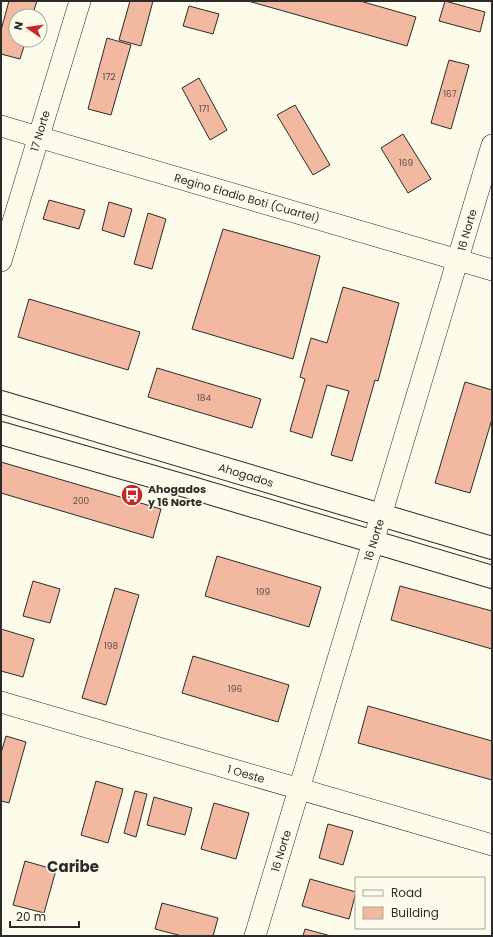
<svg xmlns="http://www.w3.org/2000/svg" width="493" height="937" font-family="Poppins,sans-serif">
  <rect width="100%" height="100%" fill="#fdfbea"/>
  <g fill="#f2b8a0" stroke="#2b2b2b">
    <polygon points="9,1 37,1 32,16 16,16 16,40 26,40 20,59 1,54 1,30"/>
    <polygon points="130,1 153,1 141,46 119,40"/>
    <polygon points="248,1 360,1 416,17 407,46"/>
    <polygon points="445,1 485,12 480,32 439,21"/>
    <polygon points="189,6 219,14 213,34 183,26"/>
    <polygon points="107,38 131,45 111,115 88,109"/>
    <polygon points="449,60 469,65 451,129 431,123"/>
    <polygon points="199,78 227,130 210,140 182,88"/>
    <polygon points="295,105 330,165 313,175 277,115"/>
    <polygon points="403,134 431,179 408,193 381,148"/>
    <polygon points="49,200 85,210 79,229 43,219"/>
    <polygon points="109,202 132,209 124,237 102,230"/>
    <polygon points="148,213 166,219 152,269 134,264"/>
    <polygon points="223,229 320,256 293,359 192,329"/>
    <polygon points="343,287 399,303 378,381 375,380 352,461 331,455 349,391 327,385 312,438 290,431 305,379 300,377 311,338 327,343"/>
    <polygon points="29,299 140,332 128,370 18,337"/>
    <polygon points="157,368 261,399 252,428 148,397"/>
    <polygon points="465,382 492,390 492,419 470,493 435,483"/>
    <polygon points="1,462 161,509 153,538 1,493"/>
    <polygon points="217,556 321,587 309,627 205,596"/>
    <polygon points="33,581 60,589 50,623 23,616"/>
    <polygon points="400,586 492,611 492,649 391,620"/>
    <polygon points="115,588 139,595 106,705 82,698"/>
    <polygon points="1,629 34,639 23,677 1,671"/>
    <polygon points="193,656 289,685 278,722 182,693"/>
    <polygon points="368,706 492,741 492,780 358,743"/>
    <polygon points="6,736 26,742 9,803 1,801 1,753"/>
    <polygon points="96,781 123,789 108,843 81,835"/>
    <polygon points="135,791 147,794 136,837 124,833"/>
    <polygon points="154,797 192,808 185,835 147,825"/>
    <polygon points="214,803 249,813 236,859 201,849"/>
    <polygon points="328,824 353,831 343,865 319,858"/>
    <polygon points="25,861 56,870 44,913 13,905"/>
    <polygon points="310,879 356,892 349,919 302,906"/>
    <polygon points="162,903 218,918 213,936 182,936 155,929"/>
    <polygon points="305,929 331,936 303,936"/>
  </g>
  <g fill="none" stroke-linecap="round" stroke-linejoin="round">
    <g stroke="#2b2b2b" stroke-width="22">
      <g id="minor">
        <polyline points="1,126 492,270"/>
        <polyline points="1,261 80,1"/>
        <polyline points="1,702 492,845"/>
        <polyline points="255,936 492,145"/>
      </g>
    </g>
    <g stroke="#2b2b2b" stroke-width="24">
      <g id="secondary">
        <polyline points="1,402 492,548"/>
        <polyline points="1,433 189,487 492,577"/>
      </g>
    </g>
    <use href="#minor" stroke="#fdfbea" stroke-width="21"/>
    <use href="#secondary" stroke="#fdfbea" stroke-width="22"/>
  </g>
  <defs>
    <g id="bus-disc" transform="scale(1.15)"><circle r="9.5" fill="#c62828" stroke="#fdfbea"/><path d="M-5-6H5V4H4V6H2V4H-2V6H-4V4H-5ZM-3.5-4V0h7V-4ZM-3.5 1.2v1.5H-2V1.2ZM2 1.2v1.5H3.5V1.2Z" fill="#fff"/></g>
  </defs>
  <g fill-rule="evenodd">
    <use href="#bus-disc" x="132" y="495"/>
  </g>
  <g text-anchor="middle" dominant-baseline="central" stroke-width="3" stroke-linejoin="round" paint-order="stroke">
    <g font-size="9" fill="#5d4e48">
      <text x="109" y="77">172</text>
      <text x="450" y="94">167</text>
      <text x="204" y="109">171</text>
      <text x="406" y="163">169</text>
      <text x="204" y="398">184</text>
      <text x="81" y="501">200</text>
      <text x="263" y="592">199</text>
      <text x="111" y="646">198</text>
      <text x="235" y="689">196</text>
    </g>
    <g font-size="11" fill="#2b2b2b" stroke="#fdfbea">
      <text transform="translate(40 131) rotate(-73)">17 Norte</text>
      <text transform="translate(247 198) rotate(16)">Regino Eladio Boti (Cuartel)</text>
      <text transform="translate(467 230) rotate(-74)">16 Norte</text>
      <text transform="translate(246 475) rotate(17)">Ahogados</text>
      <text transform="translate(374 540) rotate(-73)">16 Norte</text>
      <text transform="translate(246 774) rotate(16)">1 Oeste</text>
      <text transform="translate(281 851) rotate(-73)">16 Norte</text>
    </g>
    <g font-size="11" font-weight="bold" fill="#2b2b2b" stroke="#fdfbea" text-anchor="start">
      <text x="148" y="489">Ahogados<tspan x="148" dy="13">y 16 Norte</tspan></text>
    </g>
    <g font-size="15" font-weight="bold" fill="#2b2b2b" stroke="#fdfbea">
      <text x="73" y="866">Caribe</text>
    </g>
  </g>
  <rect width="493" height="937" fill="none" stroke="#2b2b2b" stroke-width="4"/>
  <rect x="355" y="877" width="130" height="52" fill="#fdfbea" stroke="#a9a89e"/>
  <rect x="363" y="890" width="20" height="6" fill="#fdfbea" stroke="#a9a89e"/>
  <text x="391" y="897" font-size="12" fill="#2b2b2b">Road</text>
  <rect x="363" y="907" width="20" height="12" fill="#f2b8a0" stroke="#a9a89e"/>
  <text x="391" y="917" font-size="12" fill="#2b2b2b">Building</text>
  <g transform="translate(28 28) rotate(283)"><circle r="19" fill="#fdfbea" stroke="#a9a89e"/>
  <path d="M0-3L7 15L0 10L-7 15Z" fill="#c62828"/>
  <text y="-6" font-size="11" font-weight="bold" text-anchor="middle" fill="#2b2b2b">N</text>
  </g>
  <path d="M10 921v6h69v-6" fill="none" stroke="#2b2b2b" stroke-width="2"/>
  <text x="16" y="921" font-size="12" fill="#2b2b2b" stroke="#fdfbea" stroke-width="3" paint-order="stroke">20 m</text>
</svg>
